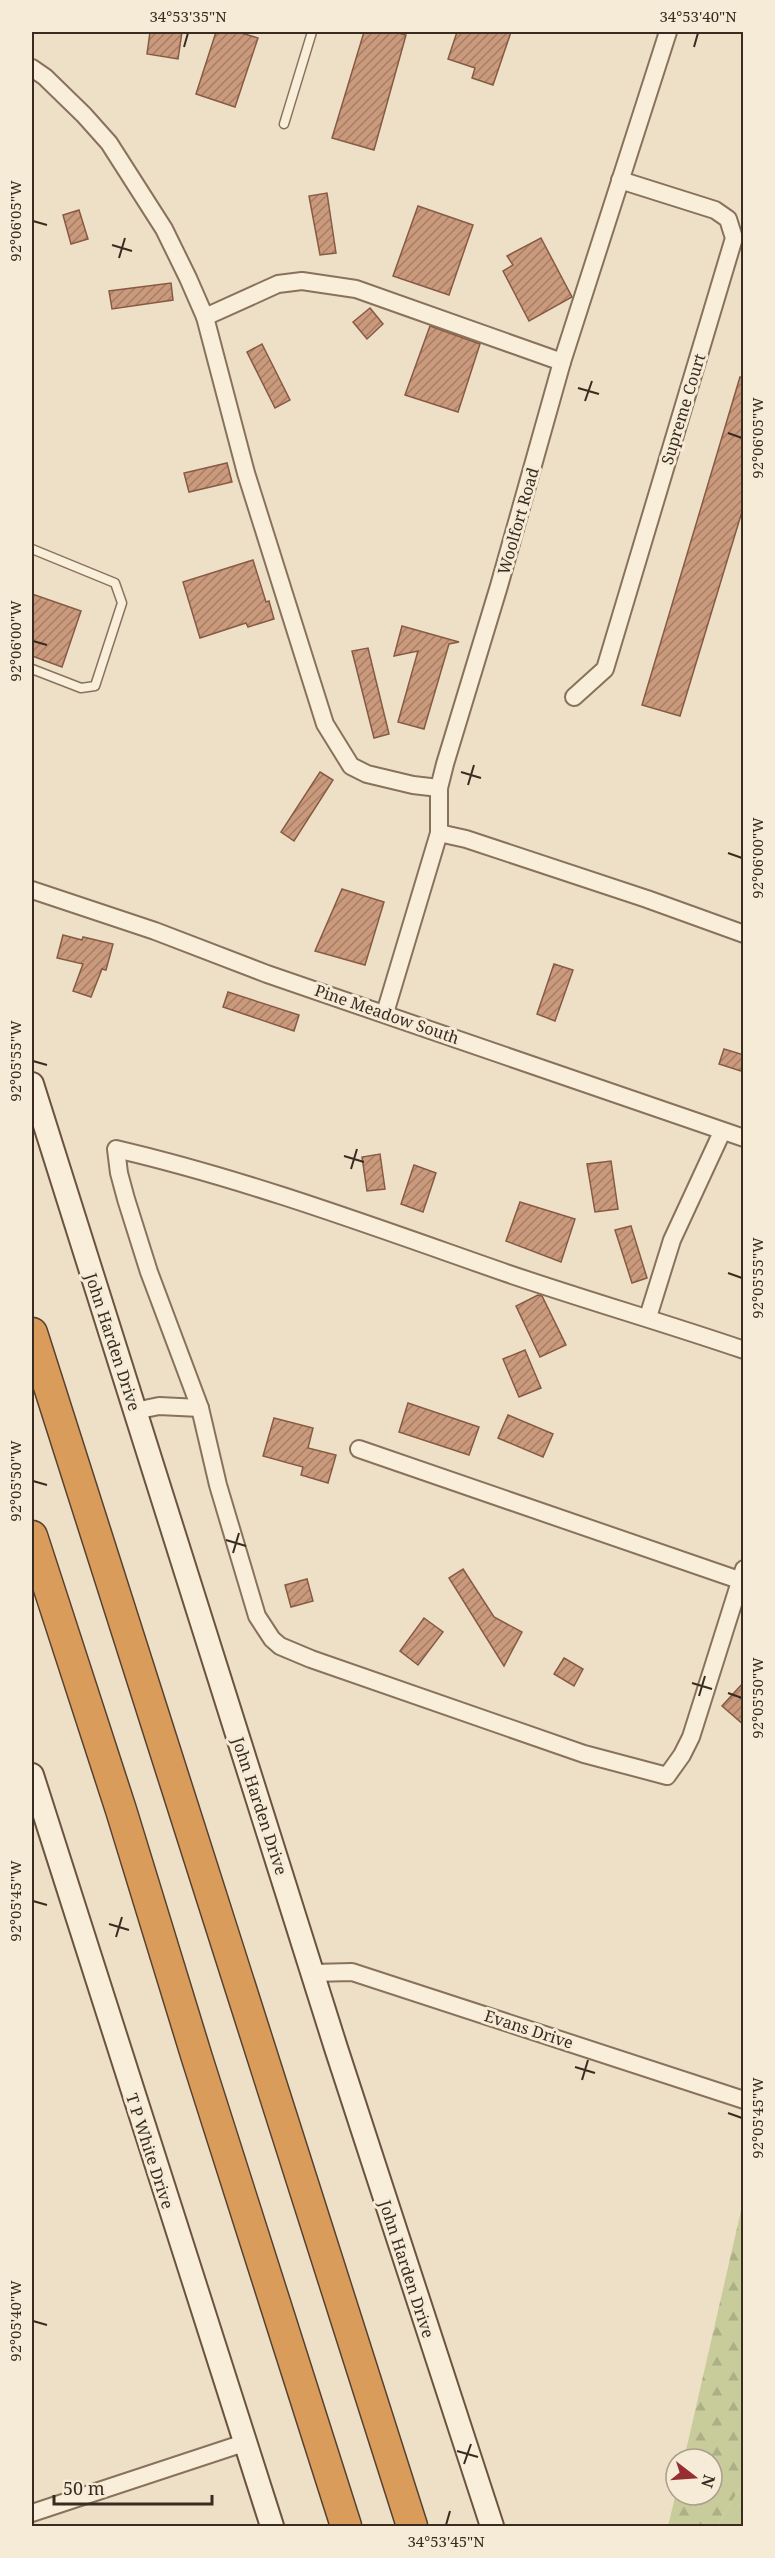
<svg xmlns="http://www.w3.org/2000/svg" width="775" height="2558" font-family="'Noto Serif',serif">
  <defs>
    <pattern id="grass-tufts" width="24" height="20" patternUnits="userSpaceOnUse" patternTransform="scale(1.5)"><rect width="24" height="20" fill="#c8cc9a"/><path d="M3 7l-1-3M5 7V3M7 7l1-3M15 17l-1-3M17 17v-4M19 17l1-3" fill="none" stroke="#adaf84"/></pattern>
    <pattern id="forest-firs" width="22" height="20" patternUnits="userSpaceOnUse" patternTransform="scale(1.5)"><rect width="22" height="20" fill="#c8cc9a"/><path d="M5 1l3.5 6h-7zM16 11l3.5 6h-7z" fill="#adaf84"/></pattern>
    <pattern id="building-hatch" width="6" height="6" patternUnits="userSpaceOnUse" patternTransform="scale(1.5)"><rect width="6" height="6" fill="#cb9a7d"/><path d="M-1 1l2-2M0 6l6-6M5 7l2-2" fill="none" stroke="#a67e66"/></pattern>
  </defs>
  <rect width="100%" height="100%" fill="#eee0c7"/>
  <polygon fill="url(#grass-tufts)" points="743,2483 743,2526 717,2526"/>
  <polygon fill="url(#forest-firs)" points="743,2202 743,2483 717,2526 668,2526 676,2493 676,2495 712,2495 712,2459 684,2459"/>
  <g fill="url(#building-hatch)" stroke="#875b43" stroke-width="1.5">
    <polygon points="150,32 182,32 178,59 147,54"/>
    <polygon points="216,32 238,32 258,38 235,107 196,94"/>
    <polygon points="364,32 394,32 406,35 374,150 332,138"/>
    <polygon points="457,32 511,32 493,85 472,78 475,68 448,59"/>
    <polygon points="327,193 336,253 320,255 309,196"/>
    <polygon points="418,206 473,225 449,295 393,276"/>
    <polygon points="79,210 88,239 71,244 63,215"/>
    <polygon points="541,238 572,297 529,321 503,271 513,265 507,256"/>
    <polygon points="171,283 173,300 112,309 109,291"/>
    <polygon points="370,308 383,324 367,339 353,322"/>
    <polygon points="430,326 480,344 458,412 405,395"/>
    <polygon points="262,344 290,400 275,408 247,352"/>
    <polygon points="740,377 744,378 744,505 680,716 642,705"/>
    <polygon points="227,463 232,482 189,492 184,473"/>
    <polygon points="253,560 266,602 269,601 274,619 248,627 246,623 200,638 183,582"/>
    <polygon points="32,594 81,611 62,667 32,656"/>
    <polygon points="402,626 459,642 449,644 424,729 398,722 418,651 394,656"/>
    <polygon points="368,648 389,734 374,738 352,651"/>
    <polygon points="320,772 333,780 294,841 281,832"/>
    <polygon points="342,889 384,902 365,965 315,951"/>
    <polygon points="63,935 82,940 83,937 113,944 106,970 102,969 91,997 73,991 83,964 57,958"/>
    <polygon points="554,964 573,970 555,1021 537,1014"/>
    <polygon points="228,992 299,1015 294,1031 223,1007"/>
    <polygon points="724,1049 744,1055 744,1072 719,1064"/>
    <polygon points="380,1154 385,1189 367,1191 362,1157"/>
    <polygon points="611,1161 618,1209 595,1212 587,1164"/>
    <polygon points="414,1165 436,1173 423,1212 401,1204"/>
    <polygon points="520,1202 575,1219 561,1262 506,1241"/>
    <polygon points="631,1226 647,1278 632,1283 615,1230"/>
    <polygon points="538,1295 542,1296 566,1345 540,1357 516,1306"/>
    <polygon points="525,1350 541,1388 519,1397 503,1359"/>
    <polygon points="408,1403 479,1427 469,1455 399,1432"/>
    <polygon points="508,1415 553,1434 543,1457 498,1438"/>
    <polygon points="274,1418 313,1428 308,1448 336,1455 328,1483 301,1475 303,1467 263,1456"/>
    <polygon points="463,1569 494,1617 522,1632 504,1666 449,1578"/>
    <polygon points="307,1579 313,1601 291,1607 285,1585"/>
    <polygon points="424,1618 443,1632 418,1665 400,1651"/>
    <polygon points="564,1658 583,1669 574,1686 554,1674"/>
    <polygon points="744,1682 744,1725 722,1706"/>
  </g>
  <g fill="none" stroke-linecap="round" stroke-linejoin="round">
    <g stroke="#89725c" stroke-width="11">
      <g id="lane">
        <polyline points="284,124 312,32"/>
        <polyline points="32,549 115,583 122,603 95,686 81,688 32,669"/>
      </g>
    </g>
    <g stroke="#89725c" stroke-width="20">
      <g id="street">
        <polyline points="32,68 45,77 84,115 109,143 164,229 188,278 205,317 246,473 325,724 351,766 367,774 413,785 439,788"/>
        <polyline points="205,317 278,284 302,281 356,289 562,362"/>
        <polyline points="574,697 605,669 734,238 728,219 715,210 620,180"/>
        <polyline points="439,833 466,839 647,899 744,934"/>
        <polyline points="32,890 155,931 267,974 744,1138"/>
        <polyline points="385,1013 439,833 439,788 445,764 499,586 562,362 668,32"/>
        <polyline points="648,1317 672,1240 722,1132"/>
        <path d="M 744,1350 C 665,1323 585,1300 506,1273 C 377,1228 249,1180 116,1149 L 119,1173 L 126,1199 L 149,1272 L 200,1408 L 218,1485 L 257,1616 L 272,1639 L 280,1646 L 311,1659 L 584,1754 L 667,1776 L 682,1755 L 691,1737 L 744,1569"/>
        <polyline points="135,1411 159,1406 200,1408"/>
        <polyline points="359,1449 739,1580"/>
        <polyline points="313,1973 352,1972 744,2100"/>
        <polyline points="32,2513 244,2443"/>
      </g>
    </g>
    <g stroke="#6b533f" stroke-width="26">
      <g id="secondary">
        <polyline points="32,1084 336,2048 492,2526"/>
        <polyline points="32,1775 272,2526"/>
      </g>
    </g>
    <g stroke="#574130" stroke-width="33">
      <g id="highway">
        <polyline points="32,1333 412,2526"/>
        <polyline points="32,1536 121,1810 197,2058 346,2526"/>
      </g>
    </g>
    <use href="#lane" stroke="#f8eeda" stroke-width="8"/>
    <use href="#street" stroke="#f8eeda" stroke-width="16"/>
    <use href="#secondary" stroke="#f8eeda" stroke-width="22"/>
    <use href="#highway" stroke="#da9c5a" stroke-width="30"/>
  </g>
  <path fill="none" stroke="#392b20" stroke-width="2" d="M 184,47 L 188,33M 694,47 L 698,33M 33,221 L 47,225M 112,245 L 132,251M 119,258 L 125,238M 578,388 L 599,394M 585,401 L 592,381M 728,433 L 742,438M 33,641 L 47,645M 461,772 L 481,778M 468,785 L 474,765M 728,853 L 742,858M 33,1061 L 47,1065M 344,1156 L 364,1162M 351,1169 L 357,1149M 728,1273 L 742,1278M 33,1481 L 47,1485M 226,1540 L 246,1546M 233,1553 L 239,1533M 692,1683 L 712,1689M 728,1693 L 742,1698M 699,1696 L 705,1676M 33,1901 L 47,1905M 109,1924 L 129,1930M 116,1937 L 122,1917M 575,2067 L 595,2073M 582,2080 L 588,2060M 728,2113 L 742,2118M 33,2321 L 47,2325M 457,2451 L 478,2457M 464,2464 L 471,2444M 446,2525 L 450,2511"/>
  <g text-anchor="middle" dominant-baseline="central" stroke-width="6" stroke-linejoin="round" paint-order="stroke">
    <g font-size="16" fill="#392b20" stroke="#f5ebd6">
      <text transform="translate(683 409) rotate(-73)">Supreme Court</text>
      <text transform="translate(518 521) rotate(-74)">Woolfort Road</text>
      <text transform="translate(387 1014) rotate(19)">Pine Meadow South</text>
      <text transform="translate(113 1342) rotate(72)">John Harden Drive</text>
      <text transform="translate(260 1806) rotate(72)">John Harden Drive</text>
      <text transform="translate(529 2029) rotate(18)">Evans Drive</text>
      <text transform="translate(150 2151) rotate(72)">T P White Drive</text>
      <text transform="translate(407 2269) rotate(72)">John Harden Drive</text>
    </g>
  </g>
  <rect width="775" height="2558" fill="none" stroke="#f5ebd6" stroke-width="66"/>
  <g transform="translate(694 2477) rotate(107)"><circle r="28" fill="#f5ebd6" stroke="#aa9e8d" stroke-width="1.5"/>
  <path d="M0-4.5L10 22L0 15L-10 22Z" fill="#972e33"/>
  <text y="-9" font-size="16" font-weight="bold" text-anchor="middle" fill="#392b20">N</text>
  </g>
  <path d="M54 2495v9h158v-9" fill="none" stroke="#392b20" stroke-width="3"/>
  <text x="63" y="2495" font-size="18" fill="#392b20" stroke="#f5ebd6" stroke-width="4.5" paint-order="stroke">50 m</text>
  <rect x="33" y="33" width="709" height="2492" fill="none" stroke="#392b20" stroke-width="2"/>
  <g font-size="15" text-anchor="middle" fill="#392b20">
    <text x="188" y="22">34°53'35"N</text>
    <text x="698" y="22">34°53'40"N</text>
    <text transform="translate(16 221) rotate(-90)" y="5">92°06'05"W</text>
    <text transform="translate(758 438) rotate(-90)" y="5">92°06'05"W</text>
    <text transform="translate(16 641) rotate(-90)" y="5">92°06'00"W</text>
    <text transform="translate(758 858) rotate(-90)" y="5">92°06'00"W</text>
    <text transform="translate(16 1061) rotate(-90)" y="5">92°05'55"W</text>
    <text transform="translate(758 1278) rotate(-90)" y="5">92°05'55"W</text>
    <text transform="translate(16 1481) rotate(-90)" y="5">92°05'50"W</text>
    <text transform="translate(758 1698) rotate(-90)" y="5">92°05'50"W</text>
    <text transform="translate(16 1901) rotate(-90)" y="5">92°05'45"W</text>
    <text transform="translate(758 2118) rotate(-90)" y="5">92°05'45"W</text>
    <text transform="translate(16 2321) rotate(-90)" y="5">92°05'40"W</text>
    <text x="446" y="2547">34°53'45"N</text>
  </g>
</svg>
